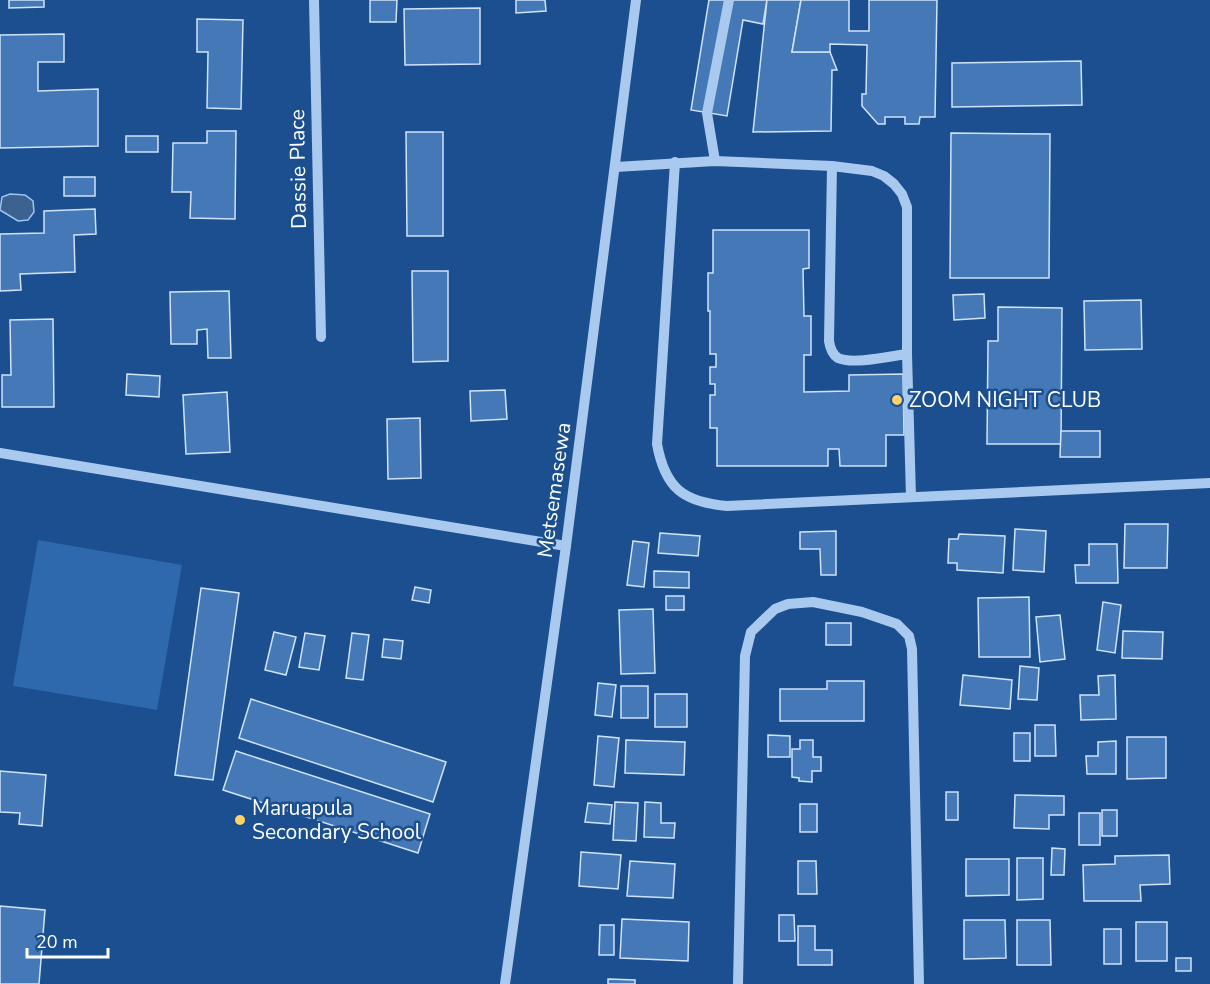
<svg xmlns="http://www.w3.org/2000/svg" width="1210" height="984" font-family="'Nunito Sans',sans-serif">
  <rect width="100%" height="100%" fill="#1b4f8f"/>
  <polygon fill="#2e69ad" points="38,540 182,565 157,710 13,686"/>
  <polygon fill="#3c6290" stroke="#9cc4f0" stroke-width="1.5" points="10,194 25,195 33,201 34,212 28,220 18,221 0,210 2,197"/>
  <g fill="#4478b7" stroke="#cfe3fa" stroke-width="1.5">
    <polygon points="9,0 44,0 44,7 9,8"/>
    <polygon points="370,0 397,0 396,22 370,22"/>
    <polygon points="516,0 545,0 546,11 516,13"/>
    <polygon points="709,0 767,0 763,24 743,20 727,116 691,110"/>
    <polygon points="767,0 801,0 792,52 830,52 837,70 832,70 831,131 753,132"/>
    <polygon points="801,0 849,0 849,31 869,31 869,0 937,0 935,117 920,117 919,124 905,124 905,117 885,117 885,124 878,124 862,106 862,94 866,94 867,45 830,44 830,52 792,52"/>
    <polygon points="480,8 480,64 405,65 404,9"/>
    <polygon points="197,19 243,20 241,109 207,108 208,52 197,52"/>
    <polygon points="64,34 64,62 38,62 38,91 98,89 98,146 0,148 0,35"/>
    <polygon points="1081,61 1082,105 952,107 952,63"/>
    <polygon points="207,131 236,131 235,219 190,218 191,192 172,192 173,143 207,143"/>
    <polygon points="406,132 443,132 443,236 407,236"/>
    <polygon points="951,133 1050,134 1049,278 950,278"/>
    <rect x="126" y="136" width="32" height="16"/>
    <rect x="64" y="177" width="31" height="19"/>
    <polygon points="95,209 96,234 74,235 75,272 20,274 21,290 0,291 0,234 44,233 44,211"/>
    <polygon points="713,230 809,230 809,268 803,269 804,316 811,316 811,355 804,355 804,392 849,391 849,375 903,374 904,435 886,435 886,466 840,466 839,449 828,449 828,466 717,466 717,428 710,428 710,395 715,395 715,384 710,384 710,367 716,367 716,354 710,354 710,311 708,311 708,273 713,273"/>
    <polygon points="412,271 448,271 448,361 413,362"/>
    <polygon points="229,291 231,358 208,358 207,329 197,330 197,344 171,344 170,292"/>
    <polygon points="984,294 985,318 954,320 953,295"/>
    <polygon points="1141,300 1142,349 1085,350 1084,301"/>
    <polygon points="998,307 1062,308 1061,444 987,444 988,341 998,341"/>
    <polygon points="53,319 54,407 2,407 2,375 11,375 10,320"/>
    <polygon points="127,374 160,376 159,397 126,395"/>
    <polygon points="505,390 507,419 471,421 470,391"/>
    <polygon points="227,392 230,452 186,454 183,395"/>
    <polygon points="420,418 421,478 388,479 387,419"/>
    <polygon points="1061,431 1100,431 1100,457 1060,457"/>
    <polygon points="1125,524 1168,524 1167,568 1124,568"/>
    <polygon points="1015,529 1046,531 1044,572 1013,570"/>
    <polygon points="836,531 836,575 821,575 820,549 800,549 800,532"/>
    <polygon points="660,533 700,536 698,556 658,553"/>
    <polygon points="959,534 1005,536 1003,573 957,570 957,563 948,563 949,539 958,539"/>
    <polygon points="633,541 649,543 644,587 627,585"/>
    <polygon points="1089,544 1117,544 1118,583 1076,583 1075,565 1089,565"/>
    <polygon points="654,571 689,572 689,588 654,587"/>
    <polygon points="415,587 431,590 429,603 412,600"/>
    <polygon points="201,588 239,593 213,780 175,775"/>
    <rect x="666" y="596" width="18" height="14"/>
    <polygon points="1029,597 1030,657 979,657 978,598"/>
    <polygon points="1103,602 1121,605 1115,653 1097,650"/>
    <polygon points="653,609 655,673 621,674 619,610"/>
    <polygon points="1060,615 1065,659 1040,662 1036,617"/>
    <rect x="826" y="623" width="25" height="22"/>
    <polygon points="1123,631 1163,632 1162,659 1122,658"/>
    <polygon points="274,632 296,637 286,675 265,670"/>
    <polygon points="305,633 325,636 319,670 299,667"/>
    <polygon points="352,633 369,635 363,680 346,678"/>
    <polygon points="384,639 403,641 401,659 382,657"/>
    <polygon points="1020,666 1039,668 1037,700 1018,699"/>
    <polygon points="963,675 1012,680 1010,709 960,705"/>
    <polygon points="1115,675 1116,719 1081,720 1080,695 1099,695 1098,676"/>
    <polygon points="827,681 864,681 864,721 780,721 780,689 827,689"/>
    <polygon points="598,683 616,685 612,717 595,715"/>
    <rect x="621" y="686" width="27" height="32"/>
    <rect x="655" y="694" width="32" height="33"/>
    <polygon points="251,699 446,762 433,802 239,738"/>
    <polygon points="1035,725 1055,725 1056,756 1035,756"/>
    <rect x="1014" y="733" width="16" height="28"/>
    <polygon points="768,735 790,736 790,757 768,757"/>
    <polygon points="598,736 619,738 614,787 594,785"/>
    <polygon points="1127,737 1166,737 1166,778 1127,779"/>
    <polygon points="626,740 685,742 684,775 625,773"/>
    <polygon points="800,740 813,740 813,757 821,757 821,771 812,771 812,782 799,781 799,778 792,777 792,749 800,749"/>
    <polygon points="1116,741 1116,774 1087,774 1086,756 1098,756 1098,742"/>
    <polygon points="236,751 430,814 418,853 223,790"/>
    <polygon points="0,771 46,775 42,826 19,824 20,813 0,812"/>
    <rect x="946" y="792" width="12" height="28"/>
    <polygon points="1015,795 1064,796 1064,815 1049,815 1049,829 1014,828"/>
    <polygon points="615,802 638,803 636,841 613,840"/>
    <polygon points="645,802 661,803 661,823 675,823 674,838 644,837"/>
    <polygon points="588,803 612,805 610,824 585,822"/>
    <rect x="800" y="804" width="17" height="28"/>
    <rect x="1102" y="810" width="15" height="26"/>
    <rect x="1079" y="813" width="21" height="32"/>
    <polygon points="1052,848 1065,849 1064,875 1051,875"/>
    <polygon points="581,852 621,855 618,889 579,886"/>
    <polygon points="1169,855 1170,884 1140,885 1141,901 1084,901 1083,865 1115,864 1115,856"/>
    <polygon points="1017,858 1043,858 1043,899 1017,900"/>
    <polygon points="966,859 1009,859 1009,895 966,896"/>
    <polygon points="630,861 675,864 673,898 627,896"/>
    <polygon points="798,861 816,861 817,894 798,894"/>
    <polygon points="0,906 45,910 39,984 0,984"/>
    <polygon points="779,915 794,915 795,941 779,941"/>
    <polygon points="622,919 689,922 688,961 620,958"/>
    <polygon points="964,920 1005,920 1006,958 964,959"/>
    <polygon points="1017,920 1050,920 1051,965 1017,965"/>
    <rect x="1136" y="922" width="31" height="39"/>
    <polygon points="600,925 614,925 614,955 599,955"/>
    <polygon points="798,926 815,926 815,950 832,950 832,965 798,965"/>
    <rect x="1104" y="929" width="17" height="35"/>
    <rect x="1176" y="958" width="15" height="13"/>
    <polygon points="608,979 635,980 635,984 608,984"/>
  </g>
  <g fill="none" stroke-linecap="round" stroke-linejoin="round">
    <g stroke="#a9c9ee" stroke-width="10">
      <polyline points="314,0 321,337"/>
      <polyline points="715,161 707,113 729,0"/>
      <path d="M 675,162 L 657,444 C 665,488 683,502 727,506 L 1210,483"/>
      <path d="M 832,166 L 829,341 C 830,348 832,354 838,358 C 853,365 891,356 907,354"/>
      <polyline points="616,167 715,161 832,166 872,171 884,176 894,184 902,194 907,207 907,354 911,497"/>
      <polyline points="0,453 566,546"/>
      <polyline points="505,984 566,546 636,0"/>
      <polyline points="738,984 745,656 751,632 775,609 788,604 813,602 862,612 897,624 909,636 912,649 919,984"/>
    </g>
  </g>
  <g fill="#ffd166" stroke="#1b4f8f" stroke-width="2">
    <circle cx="897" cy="400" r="6"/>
    <circle cx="240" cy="820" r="6"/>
  </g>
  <g text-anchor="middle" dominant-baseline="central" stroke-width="5" stroke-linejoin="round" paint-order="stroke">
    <g font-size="21" fill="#fff" stroke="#1b4f8f">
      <text transform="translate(298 169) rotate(-91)">Dassie Place</text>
      <text transform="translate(554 490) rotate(-82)">Metsemasewa</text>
    </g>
    <g font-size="21" fill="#fff" stroke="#1b4f8f" text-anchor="start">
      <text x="909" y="400">ZOOM NIGHT CLUB</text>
      <text x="252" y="808">Maruapula<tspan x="252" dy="24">Secondary School</tspan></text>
    </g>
  </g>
  <path d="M27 948v9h81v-9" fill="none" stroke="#ffffff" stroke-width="3"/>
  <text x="36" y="948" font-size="18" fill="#ffffff" stroke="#1b4f8f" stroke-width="4.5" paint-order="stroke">20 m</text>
</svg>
